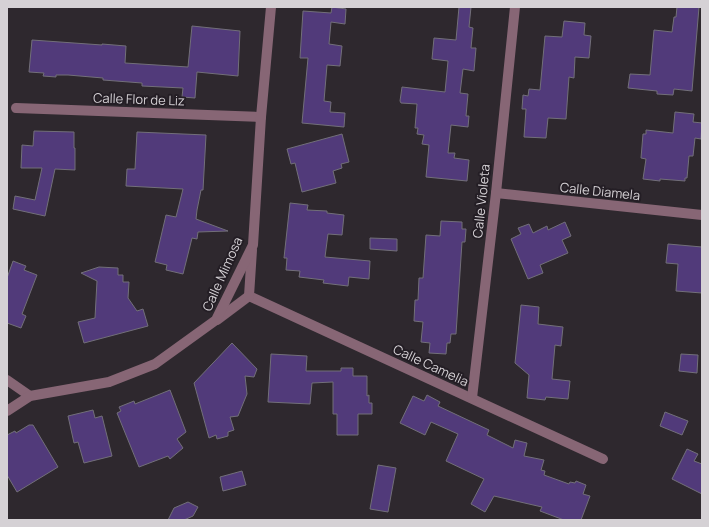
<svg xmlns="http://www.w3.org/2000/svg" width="709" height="527" font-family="Manrope,sans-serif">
  <rect width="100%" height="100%" fill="#2e282e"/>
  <g fill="#513a7a" stroke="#726f79">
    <polygon points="332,7 346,9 345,24 331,22 329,44 342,46 340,66 327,65 324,101 331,102 330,112 345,113 344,127 302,123 308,58 300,58 303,11 331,13"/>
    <polygon points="459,7 471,7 469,27 473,28 471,48 476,48 474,71 463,69 460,93 468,94 466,116 469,116 468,127 451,125 448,153 455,153 454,158 469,160 467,181 426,177 429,145 422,144 424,135 417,134 418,128 415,128 417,104 401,103 400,101 402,87 445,92 448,61 432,59 434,38 456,40"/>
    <polygon points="677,7 699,7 692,91 674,89 673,95 657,94 657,91 628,88 630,74 650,75 654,30 672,32 674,17 676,17"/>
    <polygon points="564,21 585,23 584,35 591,36 589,58 575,57 574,78 569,77 566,119 548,118 546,138 524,137 526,109 522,109 523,95 528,96 529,89 540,90 545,36 562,37"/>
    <polygon points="192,26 240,31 238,76 197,72 195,98 182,97 183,88 142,86 142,83 103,80 103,78 68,75 56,75 56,77 43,76 44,73 29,72 32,40 102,45 102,44 126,46 125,63 188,67"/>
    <polygon points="675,112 694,114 693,122 702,123 701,139 695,138 693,156 689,156 687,178 685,178 685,181 660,179 660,181 643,179 646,159 641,158 643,134 646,134 646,130 673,133"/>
    <polygon points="34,131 74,132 74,148 75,148 75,170 55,169 45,216 13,209 15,196 35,200 42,168 21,168 22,145 33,146"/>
    <polygon points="137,132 206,135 203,190 201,190 197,210 196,219 228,231 198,232 197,239 192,238 183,274 166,270 167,265 155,262 166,215 176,217 183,189 126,186 127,169 135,169"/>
    <polygon points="342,134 349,162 341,164 342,168 333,171 336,183 302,192 295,163 291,164 287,149"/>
    <polygon points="290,203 308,205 307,210 327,211 327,213 344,215 342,235 328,234 325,257 370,261 369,279 349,277 348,286 323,283 324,280 299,277 300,271 286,270 287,258 284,258"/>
    <polygon points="441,221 462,222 462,229 466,229 465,242 462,242 456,334 451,334 450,343 447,343 446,354 429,353 430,343 421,342 423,322 414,321 415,300 418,300 419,278 423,278 426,235 440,236"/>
    <polygon points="565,222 571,236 562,240 568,253 540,265 543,273 528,279 511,239 521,234 518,228 529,224 533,233 547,226 548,230"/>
    <polygon points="370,238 397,239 397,251 370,249"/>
    <polygon points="668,244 702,247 702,293 676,291 678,264 666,263"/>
    <polygon points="13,261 26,266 24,270 37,275 22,314 26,316 21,328 7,323 7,278"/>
    <polygon points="99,267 118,268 118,275 123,275 123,282 129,282 128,298 137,311 143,309 148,326 84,343 78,322 95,318 97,281 81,273"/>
    <polygon points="521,305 539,307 538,324 563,327 561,346 555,345 552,379 570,381 568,399 546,397 545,400 527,398 529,375 515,363"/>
    <polygon points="232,343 257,369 254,377 245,376 247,394 238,416 230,417 234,430 228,432 228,436 217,439 216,435 209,438 194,383"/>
    <polygon points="271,354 307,356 306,371 341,371 341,368 353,368 353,376 367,376 367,396 369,395 369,403 372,403 372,414 358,414 358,435 337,435 337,414 333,414 333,382 312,383 310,404 268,402"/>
    <polygon points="681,354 698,355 697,373 679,371"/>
    <polygon points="170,390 186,432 177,439 183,448 170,459 168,456 139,467 117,413 121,411 119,407 134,401 135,404"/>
    <polygon points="427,395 440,402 438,406 489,430 487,435 513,448 515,440 527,443 524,456 544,460 541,470 545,471 544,475 569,484 570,482 575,483 576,481 586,485 583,494 590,496 581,520 564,520 540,511 542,507 494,496 485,512 471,504 484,479 446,461 458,434 431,422 425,435 400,423 413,396 424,401"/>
    <polygon points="93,410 95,418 102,416 112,456 84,463 78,442 74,443 68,416"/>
    <polygon points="665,412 688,421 682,435 660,426"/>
    <polygon points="29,425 33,425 58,467 17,492 7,475 7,435 15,431 16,433"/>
    <polygon points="687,449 698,454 694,461 702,464 702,494 672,479"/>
    <polygon points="378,465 396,468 388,512 370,509"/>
    <polygon points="242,471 246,485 223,491 220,477"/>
    <polygon points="188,502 198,507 193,516 184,520 168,520 174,508"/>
  </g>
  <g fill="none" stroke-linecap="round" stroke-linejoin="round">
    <g stroke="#876675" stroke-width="10">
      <polyline points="16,108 261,117"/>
      <polyline points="496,193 702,215"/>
      <polyline points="249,296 603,459"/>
      <polyline points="249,296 252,250"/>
      <polyline points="217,320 249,296"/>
      <polyline points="7,380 30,396"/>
      <polyline points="472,398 496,193 515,7"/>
      <polyline points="7,411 30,396 109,382 155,364 216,320 253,245 261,117 271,7"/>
    </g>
  </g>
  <g text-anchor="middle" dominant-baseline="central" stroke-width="4" stroke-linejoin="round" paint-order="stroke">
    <g font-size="13" fill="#d5d1d5" stroke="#241e25">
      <text transform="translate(139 99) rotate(2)">Calle Flor de Liz</text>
      <text transform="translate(600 191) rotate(6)">Calle Diamela</text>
      <text transform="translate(481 201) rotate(-84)">Calle Violeta</text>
      <text transform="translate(222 274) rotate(-66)">Calle Mimosa</text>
      <text transform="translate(431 365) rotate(25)">Calle Camelia</text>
    </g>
  </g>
  <rect width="709" height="527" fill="none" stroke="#d5d1d5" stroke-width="16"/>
</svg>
